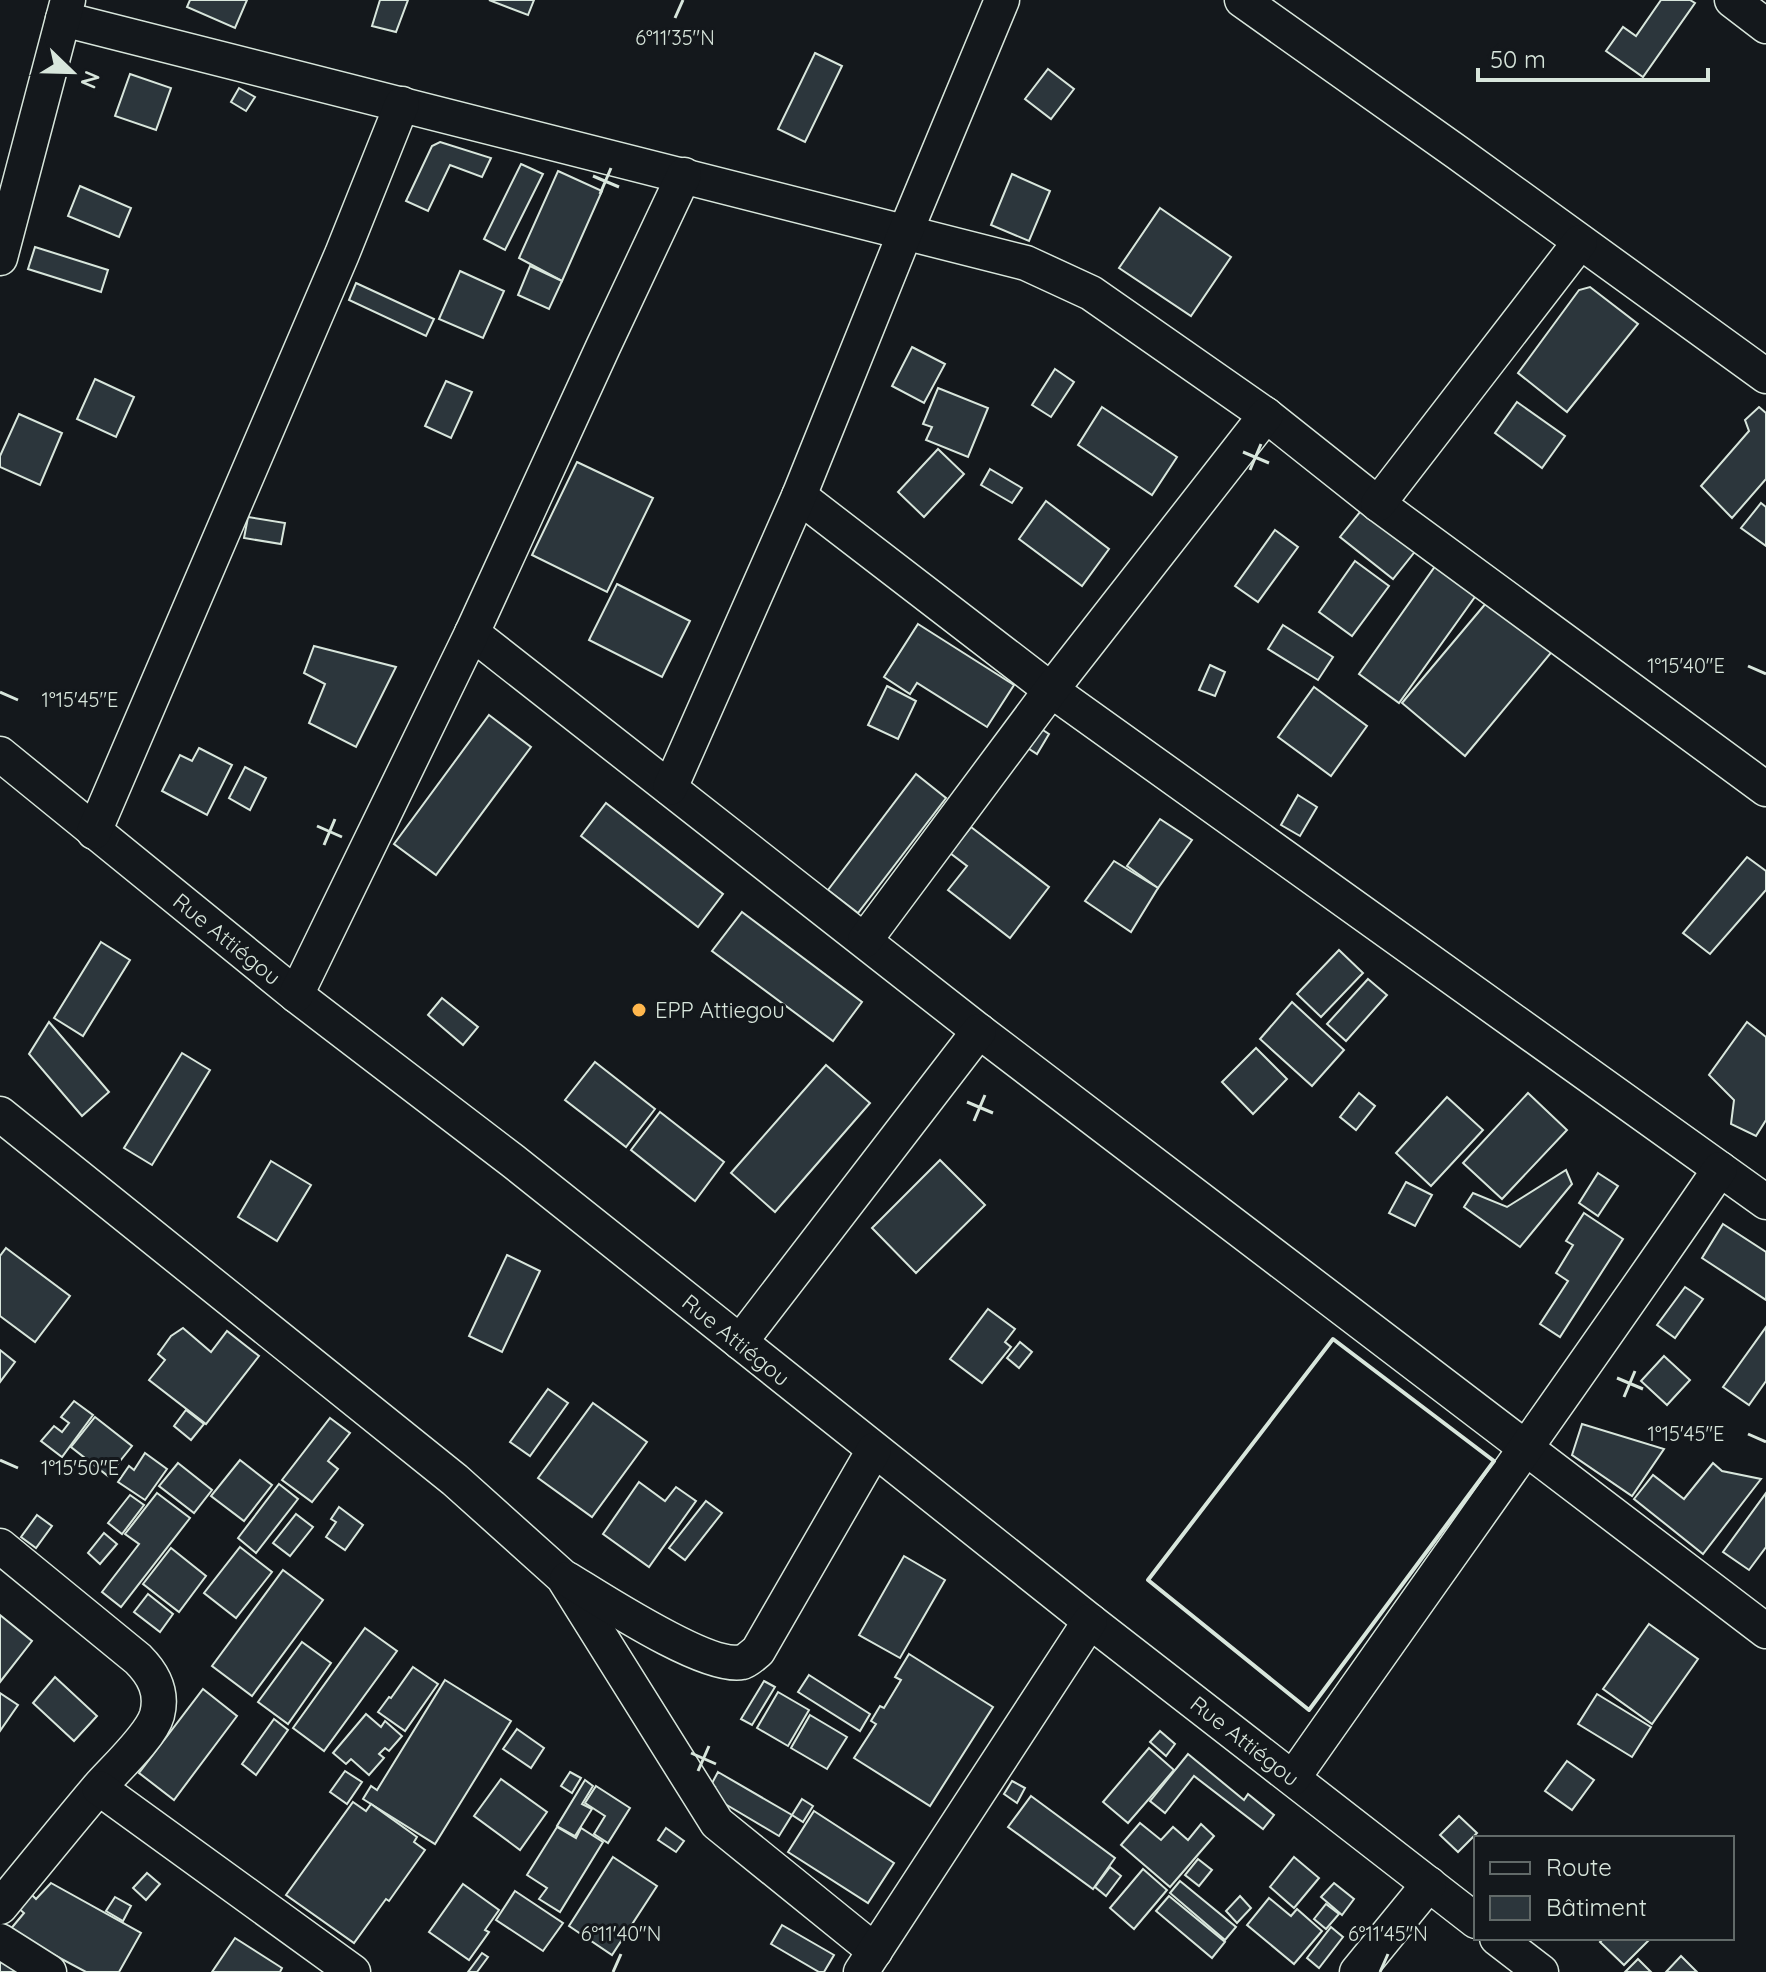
<svg xmlns="http://www.w3.org/2000/svg" width="1766" height="1972" font-family="Quicksand,sans-serif">
  <rect width="100%" height="100%" fill="#14181c"/>
  <g fill="#2c363c" stroke="#d8e6dc" stroke-width="2">
    <polygon points="190,0 247,0 235,28 187,7"/>
    <polygon points="380,0 408,0 396,32 372,26"/>
    <polygon points="489,0 534,0 528,15"/>
    <polygon points="1661,0 1690,0 1695,3 1643,77 1606,51 1623,27 1636,36"/>
    <polygon points="815,53 842,66 805,142 778,129"/>
    <polygon points="1048,69 1074,89 1051,119 1025,99"/>
    <polygon points="130,74 171,88 156,130 115,116"/>
    <polygon points="239,88 255,97 246,111 231,102"/>
    <polygon points="440,142 491,158 482,177 450,165 428,211 406,201 432,146"/>
    <polygon points="521,164 543,174 505,250 484,239"/>
    <polygon points="558,171 602,191 562,281 519,258"/>
    <polygon points="1012,174 1050,191 1029,241 991,225"/>
    <polygon points="80,186 131,208 119,237 68,216"/>
    <polygon points="1160,208 1231,257 1191,316 1119,268"/>
    <polygon points="35,247 108,270 101,292 28,269"/>
    <polygon points="530,266 562,281 549,309 518,295"/>
    <polygon points="460,271 504,291 483,338 439,319"/>
    <polygon points="356,283 434,319 426,336 349,300"/>
    <polygon points="1590,287 1638,324 1567,412 1518,373 1579,290"/>
    <polygon points="912,347 945,364 924,403 892,386"/>
    <polygon points="1055,369 1074,382 1051,417 1032,405"/>
    <polygon points="95,379 134,397 116,437 77,419"/>
    <polygon points="446,381 472,392 451,438 425,426"/>
    <polygon points="938,388 988,408 968,457 926,440 932,427 923,424"/>
    <polygon points="1517,402 1565,436 1542,468 1495,433"/>
    <polygon points="1102,407 1177,457 1152,495 1078,445"/>
    <polygon points="1759,407 1766,413 1766,479 1732,518 1701,486 1749,431 1745,420"/>
    <polygon points="19,414 62,433 40,485 0,467 0,456"/>
    <polygon points="938,449 964,474 924,517 898,492"/>
    <polygon points="577,462 653,498 607,592 532,555"/>
    <polygon points="990,469 1022,488 1012,503 981,485"/>
    <polygon points="1046,501 1109,549 1082,586 1019,539"/>
    <polygon points="1761,503 1766,507 1766,546 1741,528"/>
    <polygon points="1364,507 1417,549 1393,579 1340,537"/>
    <polygon points="248,517 285,523 281,544 244,538"/>
    <polygon points="1275,530 1298,547 1258,602 1235,586"/>
    <polygon points="1355,561 1389,586 1352,636 1319,612"/>
    <polygon points="1436,565 1477,594 1399,703 1359,674"/>
    <polygon points="617,584 690,621 662,677 589,640"/>
    <polygon points="1492,596 1555,648 1465,756 1402,703"/>
    <polygon points="918,624 1014,685 987,727 917,683 910,694 884,677"/>
    <polygon points="1283,625 1333,657 1318,680 1268,649"/>
    <polygon points="314,646 396,667 356,747 309,723 325,684 304,673"/>
    <polygon points="1210,665 1225,672 1215,696 1199,690"/>
    <polygon points="887,686 916,701 898,739 868,725"/>
    <polygon points="1314,687 1367,726 1331,776 1278,737"/>
    <polygon points="489,715 531,747 436,875 394,844"/>
    <polygon points="1032,723 1049,734 1037,754 1020,743"/>
    <polygon points="199,748 232,765 207,815 162,791 180,755 192,761"/>
    <polygon points="245,767 266,778 250,810 229,798"/>
    <polygon points="916,774 946,798 858,913 828,890"/>
    <polygon points="1298,795 1317,807 1300,836 1281,825"/>
    <polygon points="606,803 723,894 698,927 581,836"/>
    <polygon points="1160,819 1192,840 1158,888 1127,866"/>
    <polygon points="971,827 1049,887 1010,938 948,890 967,866 950,853"/>
    <polygon points="1747,857 1766,871 1766,890 1710,954 1683,933"/>
    <polygon points="1114,861 1158,888 1131,932 1085,901"/>
    <polygon points="742,912 862,1002 833,1041 712,951"/>
    <polygon points="101,942 130,960 83,1036 54,1018"/>
    <polygon points="1339,950 1363,973 1321,1017 1297,994"/>
    <polygon points="1368,979 1387,995 1346,1041 1327,1024"/>
    <polygon points="442,998 478,1027 463,1045 428,1015"/>
    <polygon points="1292,1002 1344,1050 1312,1086 1260,1039"/>
    <polygon points="49,1022 109,1092 82,1116 29,1054"/>
    <polygon points="1747,1022 1766,1037 1766,1120 1756,1136 1731,1124 1734,1100 1709,1075"/>
    <polygon points="1256,1048 1287,1079 1253,1114 1222,1082"/>
    <polygon points="182,1053 210,1070 152,1165 124,1148"/>
    <polygon points="595,1062 655,1109 626,1147 565,1100"/>
    <polygon points="826,1065 870,1103 775,1212 731,1173"/>
    <polygon points="1359,1093 1375,1106 1356,1130 1340,1117"/>
    <polygon points="1528,1093 1567,1130 1502,1199 1463,1163"/>
    <polygon points="1447,1097 1483,1130 1431,1186 1396,1153"/>
    <polygon points="660,1112 724,1162 695,1201 631,1150"/>
    <polygon points="940,1160 985,1205 916,1273 872,1228"/>
    <polygon points="271,1161 311,1185 277,1241 238,1217"/>
    <polygon points="1566,1170 1572,1184 1520,1247 1464,1207 1473,1193 1507,1207"/>
    <polygon points="1598,1173 1618,1186 1598,1216 1579,1203"/>
    <polygon points="1406,1182 1432,1195 1415,1226 1389,1213"/>
    <polygon points="1584,1213 1623,1239 1560,1337 1540,1324 1568,1281 1556,1273 1573,1245 1566,1241"/>
    <polygon points="1723,1224 1766,1252 1766,1300 1702,1258"/>
    <polygon points="6,1248 70,1296 35,1342 0,1316 0,1256"/>
    <polygon points="507,1255 540,1271 502,1352 469,1336"/>
    <polygon points="1685,1287 1703,1299 1675,1338 1657,1325"/>
    <polygon points="988,1309 1015,1329 1005,1342 1011,1347 982,1383 950,1359"/>
    <polygon points="1766,1327 1766,1381 1749,1405 1723,1387"/>
    <polygon points="183,1328 211,1352 227,1331 259,1356 206,1424 149,1380 165,1360 158,1354 171,1336"/>
    <polygon points="1020,1342 1032,1352 1019,1368 1007,1358"/>
    <polygon points="0,1350 15,1362 0,1382"/>
    <polygon points="1664,1356 1690,1380 1667,1405 1641,1381"/>
    <polygon points="548,1389 568,1403 530,1456 510,1442"/>
    <polygon points="74,1401 93,1415 62,1457 41,1441 54,1426 62,1432 69,1423 61,1417"/>
    <polygon points="593,1403 647,1442 592,1517 538,1478"/>
    <polygon points="186,1410 204,1424 191,1440 174,1426"/>
    <polygon points="95,1417 132,1446 108,1476 71,1447"/>
    <polygon points="330,1418 350,1433 328,1461 338,1469 312,1502 282,1480"/>
    <polygon points="1582,1424 1664,1449 1632,1496 1572,1455"/>
    <polygon points="145,1453 167,1469 145,1500 118,1482 129,1466 134,1470"/>
    <polygon points="240,1460 272,1485 244,1521 211,1496"/>
    <polygon points="178,1463 212,1490 194,1513 159,1486"/>
    <polygon points="1713,1463 1722,1471 1761,1479 1703,1554 1634,1499 1653,1475 1684,1499"/>
    <polygon points="639,1482 665,1501 676,1487 696,1501 649,1567 603,1534"/>
    <polygon points="279,1484 298,1499 256,1553 238,1538"/>
    <polygon points="157,1493 190,1518 121,1607 102,1592 139,1544 125,1534"/>
    <polygon points="1766,1493 1766,1547 1749,1570 1723,1552"/>
    <polygon points="130,1495 144,1505 122,1534 108,1523"/>
    <polygon points="706,1501 722,1513 685,1560 669,1548"/>
    <polygon points="339,1507 363,1525 345,1550 326,1537 336,1522 331,1519"/>
    <polygon points="296,1514 313,1527 290,1556 273,1543"/>
    <polygon points="37,1515 52,1526 36,1548 21,1537"/>
    <polygon points="104,1533 117,1544 100,1564 88,1553"/>
    <polygon points="240,1547 272,1572 236,1618 204,1593"/>
    <polygon points="171,1548 206,1576 179,1612 143,1584"/>
    <polygon points="904,1556 945,1580 900,1658 859,1635"/>
    <polygon points="283,1570 323,1600 252,1696 212,1666"/>
    <polygon points="148,1594 173,1614 160,1632 134,1612"/>
    <polygon points="0,1615 32,1641 0,1682"/>
    <polygon points="1649,1624 1698,1659 1652,1724 1603,1689"/>
    <polygon points="365,1628 397,1651 324,1751 293,1728"/>
    <polygon points="302,1642 331,1663 288,1724 258,1702"/>
    <polygon points="909,1654 993,1707 930,1806 854,1758 876,1724 871,1721 880,1706 884,1708 901,1680 895,1677"/>
    <polygon points="413,1667 438,1684 405,1731 378,1712 389,1697 391,1698"/>
    <polygon points="809,1675 870,1714 860,1731 798,1692"/>
    <polygon points="55,1677 97,1716 74,1741 33,1703"/>
    <polygon points="445,1680 511,1721 435,1844 363,1799 371,1786 377,1790"/>
    <polygon points="764,1681 775,1687 752,1725 741,1719"/>
    <polygon points="203,1689 237,1716 174,1800 139,1773"/>
    <polygon points="778,1692 809,1710 788,1746 757,1728"/>
    <polygon points="0,1693 18,1705 0,1731"/>
    <polygon points="1597,1694 1651,1727 1632,1757 1578,1724"/>
    <polygon points="366,1714 381,1727 385,1721 402,1736 389,1751 385,1748 379,1754 384,1758 369,1775 351,1759 346,1764 333,1753"/>
    <polygon points="810,1715 847,1737 827,1769 791,1748"/>
    <polygon points="274,1719 288,1730 256,1775 242,1764"/>
    <polygon points="517,1729 544,1748 531,1768 503,1749"/>
    <polygon points="1160,1731 1175,1744 1166,1756 1150,1742"/>
    <polygon points="1149,1748 1174,1770 1128,1823 1103,1802"/>
    <polygon points="1188,1754 1244,1800 1248,1794 1274,1815 1263,1829 1194,1776 1165,1813 1150,1801"/>
    <polygon points="1567,1761 1594,1780 1572,1810 1545,1791"/>
    <polygon points="345,1771 362,1782 347,1804 330,1792"/>
    <polygon points="570,1772 581,1778 572,1793 561,1786"/>
    <polygon points="718,1772 792,1815 779,1836 710,1795 715,1787 711,1785"/>
    <polygon points="501,1779 547,1812 520,1850 474,1816"/>
    <polygon points="585,1780 593,1786 582,1804 592,1809 575,1836 557,1826"/>
    <polygon points="1012,1781 1025,1788 1017,1803 1004,1794"/>
    <polygon points="596,1786 630,1808 608,1843 594,1834 605,1816 585,1803"/>
    <polygon points="1031,1796 1115,1858 1093,1889 1008,1827"/>
    <polygon points="802,1799 813,1806 803,1822 792,1815"/>
    <polygon points="353,1802 366,1811 371,1804 417,1837 414,1842 425,1850 389,1901 386,1899 354,1943 286,1895"/>
    <polygon points="814,1811 894,1863 868,1903 788,1852"/>
    <polygon points="1459,1816 1477,1833 1458,1852 1440,1835"/>
    <polygon points="1140,1823 1161,1840 1173,1827 1188,1840 1201,1824 1214,1836 1170,1887 1121,1845"/>
    <polygon points="557,1827 576,1838 581,1828 603,1842 560,1912 539,1899 547,1888 527,1875"/>
    <polygon points="666,1828 684,1841 676,1852 658,1840"/>
    <polygon points="613,1857 657,1886 612,1955 569,1926"/>
    <polygon points="1294,1857 1319,1878 1294,1908 1270,1887"/>
    <polygon points="1198,1859 1212,1870 1199,1886 1185,1875"/>
    <polygon points="1110,1867 1121,1876 1106,1896 1095,1887"/>
    <polygon points="1143,1869 1167,1890 1134,1929 1110,1908"/>
    <polygon points="147,1873 160,1884 146,1900 133,1888"/>
    <polygon points="1180,1881 1236,1927 1225,1940 1170,1893"/>
    <polygon points="51,1883 141,1933 119,1972 86,1972 9,1931 24,1913 17,1907 30,1893 36,1899"/>
    <polygon points="1334,1883 1354,1899 1342,1915 1321,1897"/>
    <polygon points="463,1884 499,1910 485,1930 489,1932 469,1960 429,1932"/>
    <polygon points="515,1891 563,1923 543,1951 496,1920"/>
    <polygon points="1169,1896 1225,1942 1212,1958 1156,1911"/>
    <polygon points="1240,1896 1251,1908 1237,1923 1226,1911"/>
    <polygon points="115,1897 131,1906 123,1921 106,1911"/>
    <polygon points="1269,1898 1291,1916 1297,1909 1322,1931 1294,1964 1247,1925"/>
    <polygon points="1326,1904 1339,1914 1326,1929 1314,1919"/>
    <polygon points="782,1925 834,1955 824,1972 819,1972 771,1944"/>
    <polygon points="1331,1927 1343,1937 1319,1968 1307,1958"/>
    <polygon points="235,1938 282,1968 280,1972 212,1972"/>
    <polygon points="1604,1938 1645,1938 1648,1941 1624,1965 1600,1942"/>
    <polygon points="0,1950 40,1972 0,1972"/>
    <polygon points="482,1953 488,1957 477,1972 468,1972"/>
    <polygon points="1681,1956 1697,1972 1666,1972"/>
    <polygon points="1638,1959 1651,1972 1625,1972"/>
  </g>
  <g fill="none" stroke-linecap="round" stroke-linejoin="round">
    <g stroke="#d8e6dc" stroke-width="37">
      <g id="minor">
        <polyline points="1242,0 1458,153 1766,376"/>
        <polyline points="1732,0 1766,26"/>
        <polyline points="63,19 1026,263 1091,293 1266,415 1378,504 1766,789"/>
        <polyline points="0,258 68,0"/>
        <polyline points="799,496 1051,690 1766,1202"/>
        <polyline points="1378,504 1580,242"/>
        <polyline points="472,633 979,1031 1766,1631"/>
        <polyline points="0,754 296,995 513,1161 1090,1621 1476,1921"/>
        <polyline points="670,788 799,496 905,233 1002,0"/>
        <polyline points="94,832 342,254 402,104"/>
        <polyline points="865,940 1051,690 1266,415"/>
        <polyline points="296,995 472,633 603,347 684,175"/>
        <polyline points="0,1114 455,1480 563,1577 717,1823 875,1951"/>
        <polyline points="740,1342 979,1031"/>
        <path d="M 0,1546 L 138,1659 C 154,1675 163,1692 157,1715 C 151,1736 115,1769 99,1787 C 66,1826 33,1867 0,1907"/>
        <path d="M 567,1579 C 600,1599 707,1670 742,1662 C 747,1661 753,1655 758,1651 L 874,1450"/>
        <path d="M 1293,1778 C 1435,1575 1580,1374 1720,1169"/>
        <polyline points="99,1788 353,1972"/>
        <polyline points="1497,1938 1541,1972"/>
        <polyline points="0,1941 49,1972"/>
        <polyline points="861,1972 1090,1621"/>
        <polyline points="1357,1972 1429,1884"/>
      </g>
    </g>
    <use href="#minor" stroke="#14181c" stroke-width="34"/>
    <polygon stroke="#d8e6dc" stroke-width="4" points="1333,1339 1494,1461 1309,1710 1148,1580"/>
  </g>
  <path fill="none" stroke="#d8e6dc" stroke-width="3" d="M 675,18 L 683,0M 593,176 L 619,187M 600,194 L 611,168M 1243,452 L 1269,463M 1250,470 L 1261,444M 1748,666 L 1766,674M 0,692 L 18,700M 317,826 L 342,837M 324,845 L 335,819M 967,1102 L 993,1113M 974,1121 L 985,1095M 1617,1378 L 1643,1389M 1624,1397 L 1635,1371M 1748,1434 L 1766,1442M 0,1460 L 18,1468M 691,1753 L 716,1764M 698,1771 L 709,1746M 613,1972 L 621,1954M 1380,1972 L 1388,1954"/>
  <circle fill="#ffb74d" stroke="#14181c" stroke-width="3" cx="639" cy="1010" r="8"/>
  <g text-anchor="middle" dominant-baseline="central" stroke-width="6" stroke-linejoin="round" paint-order="stroke">
    <g font-size="22" fill="#d8e6dc" stroke="#14181c">
      <text transform="translate(227 939) rotate(39)">Rue Attiégou</text>
      <text transform="translate(736 1340) rotate(39)">Rue Attiégou</text>
      <text transform="translate(1245 1741) rotate(38)">Rue Attiégou</text>
    </g>
    <g font-size="22" fill="#d8e6dc" stroke="#14181c" text-anchor="start">
      <text x="655" y="1010">EPP Attiegou</text>
    </g>
  </g>
  <g font-size="20" text-anchor="middle" fill="#d8e6dc" stroke="#14181c" stroke-width="6" stroke-linejoin="round" paint-order="stroke">
    <text x="675" y="45">6°11'35"N</text>
    <text x="1686" y="673">1°15'40"E</text>
    <text x="80" y="707">1°15'45"E</text>
    <text x="1686" y="1441">1°15'45"E</text>
    <text x="80" y="1475">1°15'50"E</text>
    <text x="621" y="1941">6°11'40"N</text>
    <text x="1388" y="1941">6°11'45"N</text>
  </g>
  <rect x="1474" y="1836" width="260" height="104" fill="#14181c" stroke="#626a69" stroke-width="2"/>
  <rect x="1490" y="1862" width="40" height="12" fill="#14181c" stroke="#626a69" stroke-width="2"/>
  <text x="1546" y="1876" font-size="24" fill="#d8e6dc">Route</text>
  <rect x="1490" y="1896" width="40" height="24" fill="#2c363c" stroke="#626a69" stroke-width="2"/>
  <text x="1546" y="1916" font-size="24" fill="#d8e6dc">Bâtiment</text>
  <g transform="translate(72 72) rotate(113)" stroke="#14181c" stroke-width="6" paint-order="stroke">
  <path d="M0-6L14 30L0 20L-14 30Z" fill="#d8e6dc"/>
  <text y="-12" font-size="22" font-weight="bold" text-anchor="middle" fill="#d8e6dc">N</text>
  </g>
  <path d="M1478 68v12h230v-12" fill="none" stroke="#d8e6dc" stroke-width="4"/>
  <text x="1490" y="68" font-size="24" fill="#d8e6dc" stroke="#14181c" stroke-width="6" paint-order="stroke">50 m</text>
</svg>
